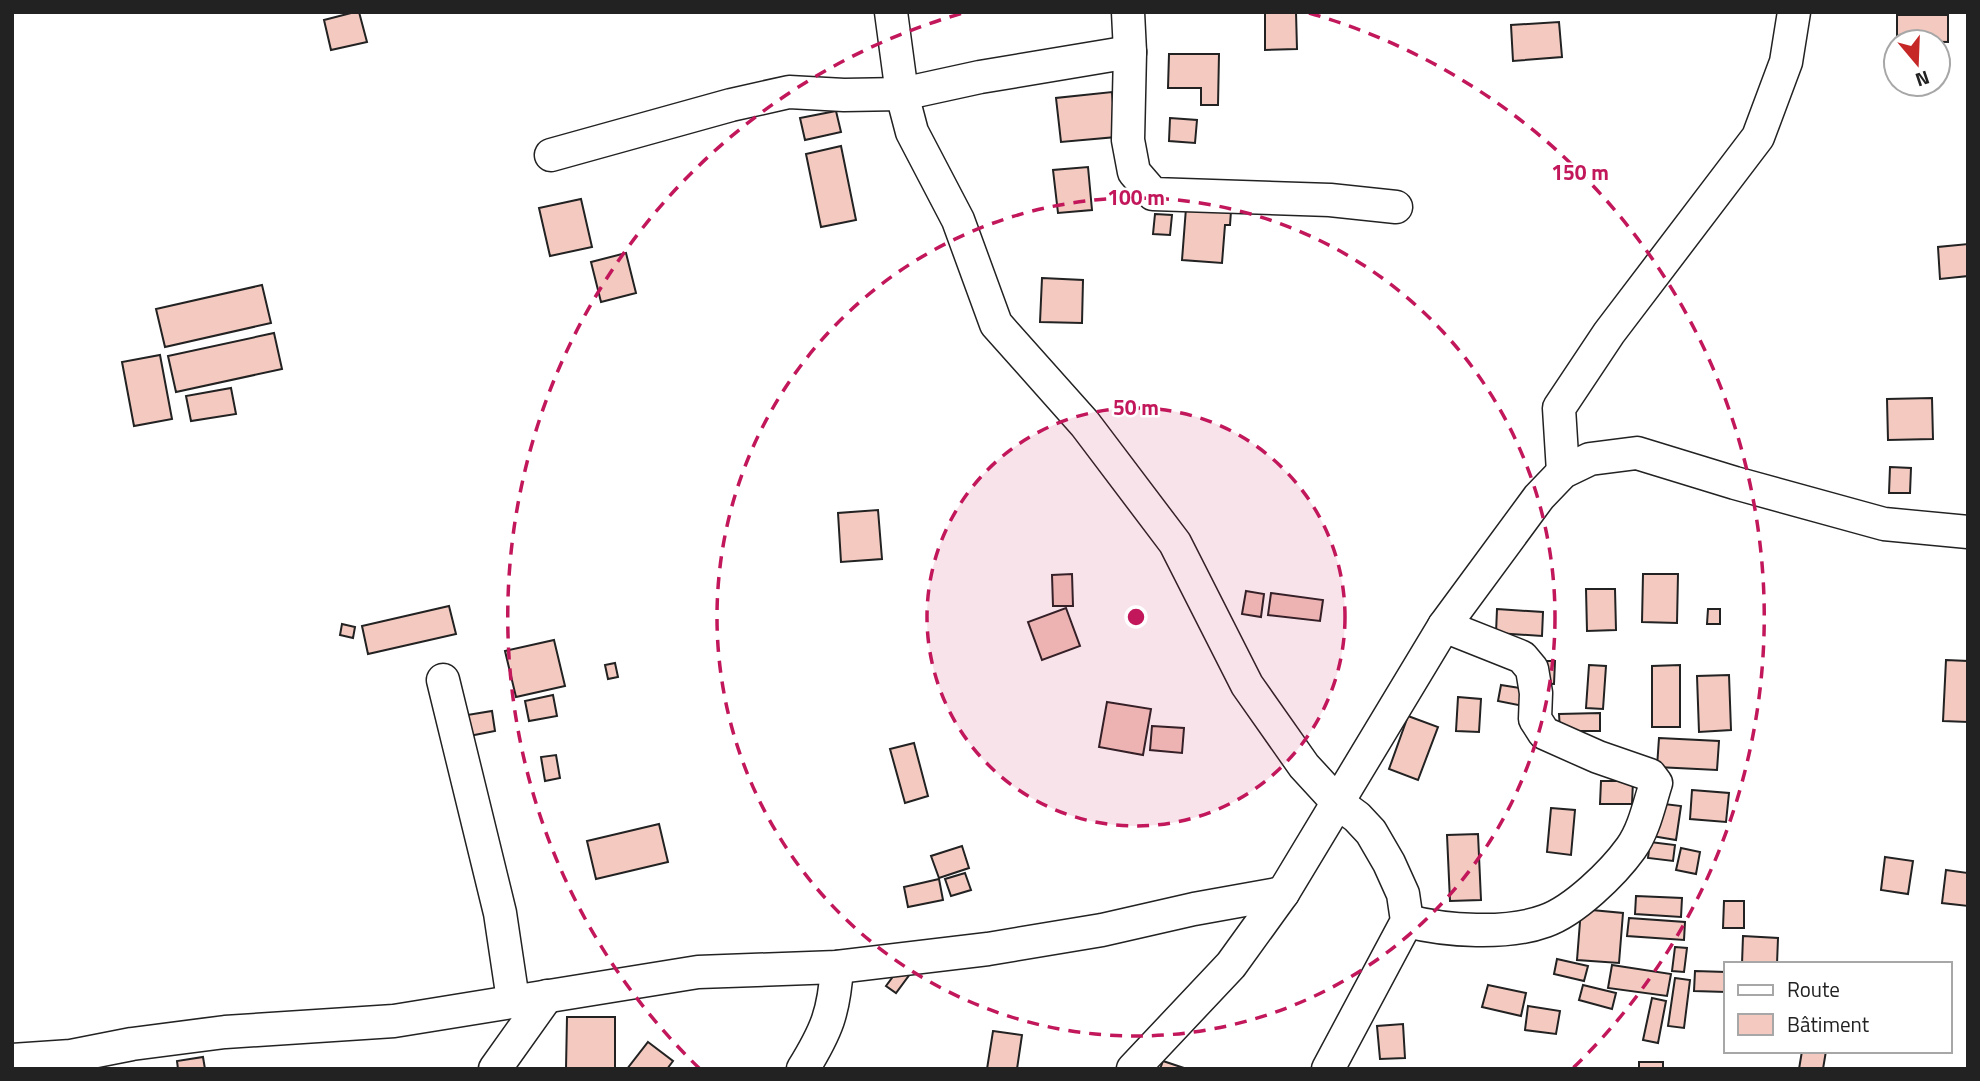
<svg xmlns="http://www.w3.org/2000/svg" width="1980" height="1081" font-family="'Titillium Web',sans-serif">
  <rect width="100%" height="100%" fill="#fff"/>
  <g fill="#f3c9c0" stroke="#222" stroke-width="2">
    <polygon points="355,12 359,12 367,42 331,50 324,20"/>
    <polygon points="1265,12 1296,12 1297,49 1265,50"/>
    <polygon points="1897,15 1948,15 1948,42 1897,41"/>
    <polygon points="1559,22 1562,57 1513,61 1511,25"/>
    <polygon points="1169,54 1219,54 1218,105 1201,105 1201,88 1168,88"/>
    <polygon points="1112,92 1116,137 1061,142 1056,98"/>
    <polygon points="836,111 841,132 805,140 800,118"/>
    <polygon points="1170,118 1197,120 1195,143 1169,141"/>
    <polygon points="841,146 856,220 821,227 806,154"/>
    <polygon points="1088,167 1092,210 1058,213 1053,170"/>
    <polygon points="581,199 592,247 550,256 539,208"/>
    <polygon points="1186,208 1231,211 1230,225 1225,225 1222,263 1182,260"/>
    <polygon points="1155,214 1172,215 1170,235 1153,234"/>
    <polygon points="1968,244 1968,276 1940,279 1938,247"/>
    <polygon points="626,253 636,293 601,302 591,262"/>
    <polygon points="1042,278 1083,280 1082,323 1040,322"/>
    <polygon points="262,285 271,323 165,347 156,309"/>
    <polygon points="274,333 282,369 176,392 168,356"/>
    <polygon points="160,355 172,419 134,426 122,362"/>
    <polygon points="231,388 236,414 191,421 186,396"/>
    <polygon points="1932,398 1933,439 1888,440 1887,399"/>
    <polygon points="1890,467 1911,468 1910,493 1889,493"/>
    <polygon points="878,510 882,559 841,562 838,513"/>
    <polygon points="1072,574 1073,606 1053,606 1052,575"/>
    <polygon points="1643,574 1678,574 1677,623 1642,622"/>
    <polygon points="1586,589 1615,589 1616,630 1587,631"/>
    <polygon points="1246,591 1264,594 1261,617 1242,614"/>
    <polygon points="1271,593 1323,600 1320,621 1268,615"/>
    <polygon points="449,606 456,634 368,654 362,626"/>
    <polygon points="1066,608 1080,646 1042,660 1028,622"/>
    <polygon points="1497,609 1543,612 1542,636 1496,633"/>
    <polygon points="1708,609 1720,609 1720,624 1707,624"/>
    <polygon points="342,624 355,627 353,638 340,635"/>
    <polygon points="554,640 565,686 516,697 505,651"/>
    <polygon points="1946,660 1968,661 1968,722 1943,721"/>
    <polygon points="1539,661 1555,661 1554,684 1538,683"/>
    <polygon points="615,663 618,677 608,679 605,665"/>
    <polygon points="1589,665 1606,666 1603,709 1586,708"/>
    <polygon points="1680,665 1680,727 1652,727 1652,666"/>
    <polygon points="1729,675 1731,730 1699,732 1697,676"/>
    <polygon points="1501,685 1533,690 1529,707 1498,701"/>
    <polygon points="553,695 557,716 529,721 525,701"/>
    <polygon points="1458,697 1481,699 1479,732 1456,731"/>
    <polygon points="1107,702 1151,709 1143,755 1099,747"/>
    <polygon points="492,711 495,731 464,737 461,716"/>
    <polygon points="1600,713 1600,731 1560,731 1559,714"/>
    <polygon points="1408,716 1438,727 1418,780 1389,769"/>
    <polygon points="1152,726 1184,728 1182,753 1150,750"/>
    <polygon points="1659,738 1719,741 1717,770 1657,767"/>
    <polygon points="914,743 928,796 905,803 890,749"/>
    <polygon points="556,755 560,778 545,781 541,757"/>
    <polygon points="1601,781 1633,781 1632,804 1600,804"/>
    <polygon points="1692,790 1729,793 1726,822 1690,819"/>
    <polygon points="1656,803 1681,806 1676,840 1652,836"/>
    <polygon points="1551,808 1575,810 1571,855 1547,852"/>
    <polygon points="659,824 668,862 596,879 587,841"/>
    <polygon points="1478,834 1481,900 1450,901 1447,835"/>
    <polygon points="1650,842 1675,845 1673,861 1648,858"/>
    <polygon points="962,846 969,868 939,878 931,856"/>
    <polygon points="1681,848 1700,852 1696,874 1676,870"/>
    <polygon points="1885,857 1913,861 1908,894 1881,890"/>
    <polygon points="1946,870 1968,873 1968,906 1942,903"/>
    <polygon points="965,873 971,890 951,896 945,879"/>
    <polygon points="939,879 943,900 908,907 904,887"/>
    <polygon points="1636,896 1682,898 1681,917 1635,914"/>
    <polygon points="1724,901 1744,901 1744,928 1723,928"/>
    <polygon points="1581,909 1623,913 1619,963 1577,960"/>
    <polygon points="1629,918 1685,922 1684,940 1627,936"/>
    <polygon points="1743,936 1778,938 1777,964 1742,964"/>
    <polygon points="1675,947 1687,948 1684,972 1672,971"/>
    <polygon points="1557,959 1588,966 1584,981 1554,974"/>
    <polygon points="903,963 913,970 896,993 886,986"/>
    <polygon points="1612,965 1671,974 1667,996 1608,988"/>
    <polygon points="1695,971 1726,972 1726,992 1694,991"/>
    <polygon points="1675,978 1690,980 1684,1028 1668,1026"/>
    <polygon points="1488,985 1526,993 1521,1016 1482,1007"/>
    <polygon points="1583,985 1616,993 1612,1009 1579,1000"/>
    <polygon points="1652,998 1666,1001 1658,1043 1643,1040"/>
    <polygon points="1528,1006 1560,1011 1556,1034 1525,1030"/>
    <polygon points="567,1017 615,1017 615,1069 566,1069"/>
    <polygon points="1403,1024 1405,1058 1380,1059 1377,1026"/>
    <polygon points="993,1031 1022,1035 1017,1069 987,1069"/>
    <polygon points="648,1042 673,1061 667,1069 627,1069"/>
    <polygon points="1802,1051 1826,1051 1823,1069 1799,1069"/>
    <polygon points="203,1057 205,1069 178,1069 177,1061"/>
    <polygon points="1163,1061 1187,1069 1160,1069"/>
    <rect x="1639" y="1062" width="24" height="7"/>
  </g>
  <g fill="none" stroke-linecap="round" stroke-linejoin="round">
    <g stroke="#222" stroke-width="35">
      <g id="minor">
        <polyline points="891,12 902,94 912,132 958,220 996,324 1085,424 1175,543 1247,685 1304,766 1338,803 1357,817 1371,832 1389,863 1403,894 1407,921 1328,1069"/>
        <polyline points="1128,12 1130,52 1128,140 1134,172 1153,194 1330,200 1396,207"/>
        <polyline points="551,155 731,105 789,92 844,95 902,94 980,77 1130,52"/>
        <polyline points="1563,472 1559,408 1609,333 1758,137 1786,62 1794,12"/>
        <polyline points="443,680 500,913 513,1000"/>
        <path d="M 1407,921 C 1446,931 1507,935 1545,921 C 1574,911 1613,873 1631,848 C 1644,830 1649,805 1656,783 L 1650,775 L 1598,757 L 1544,733 L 1535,719 L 1536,693 L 1532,669 L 1522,657 L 1444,626"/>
        <polyline points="12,1060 71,1056 132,1044 225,1032 394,1021 698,972 837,967 988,949 1102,930 1194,909 1283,893"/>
        <polyline points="495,1069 547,996"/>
        <path d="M 803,1069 C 827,1030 834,1012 837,967"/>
        <polyline points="1133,1069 1231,965 1283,893 1444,626 1539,497 1563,472 1590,459 1637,453 1735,483 1884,524 1968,532"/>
      </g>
    </g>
    <use href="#minor" stroke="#fff" stroke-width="32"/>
  </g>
  <circle cx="1136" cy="617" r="209" fill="#c2185b" fill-opacity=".12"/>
  <g fill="none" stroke="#c2185b" stroke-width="3.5" stroke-dasharray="12 9">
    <circle cx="1136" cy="617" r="209"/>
    <circle cx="1136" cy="617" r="419"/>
    <path d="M700 1069A628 628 0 0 1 963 13M1309 13A628 628 0 0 1 1572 1069"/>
  </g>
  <circle cx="1136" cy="617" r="10" fill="#c2185b" stroke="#fff" stroke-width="3.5"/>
  <g font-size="21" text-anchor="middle" font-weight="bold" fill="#c2185b" stroke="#fff" stroke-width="5" stroke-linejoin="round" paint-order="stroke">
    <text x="1580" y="180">150 m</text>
    <text x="1136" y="205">100 m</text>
    <text x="1136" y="415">50 m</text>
  </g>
  <rect width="1980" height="1081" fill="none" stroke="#222222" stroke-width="28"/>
  <rect x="1724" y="962" width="228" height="91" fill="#ffffff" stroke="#a7a7a7" stroke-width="2"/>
  <rect x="1738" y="985" width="35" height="10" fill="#ffffff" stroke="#a7a7a7" stroke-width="2"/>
  <text x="1787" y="997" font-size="21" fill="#222222">Route</text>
  <rect x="1738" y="1014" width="35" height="21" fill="#f3c9c0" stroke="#a7a7a7" stroke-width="2"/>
  <text x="1787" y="1032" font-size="21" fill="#222222">Bâtiment</text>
  <g transform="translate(1917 63) rotate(161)"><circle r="33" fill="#ffffff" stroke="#a7a7a7" stroke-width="2"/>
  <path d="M0-5L12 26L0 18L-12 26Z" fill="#c62828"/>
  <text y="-10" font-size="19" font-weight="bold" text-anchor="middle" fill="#222222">N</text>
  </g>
</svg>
